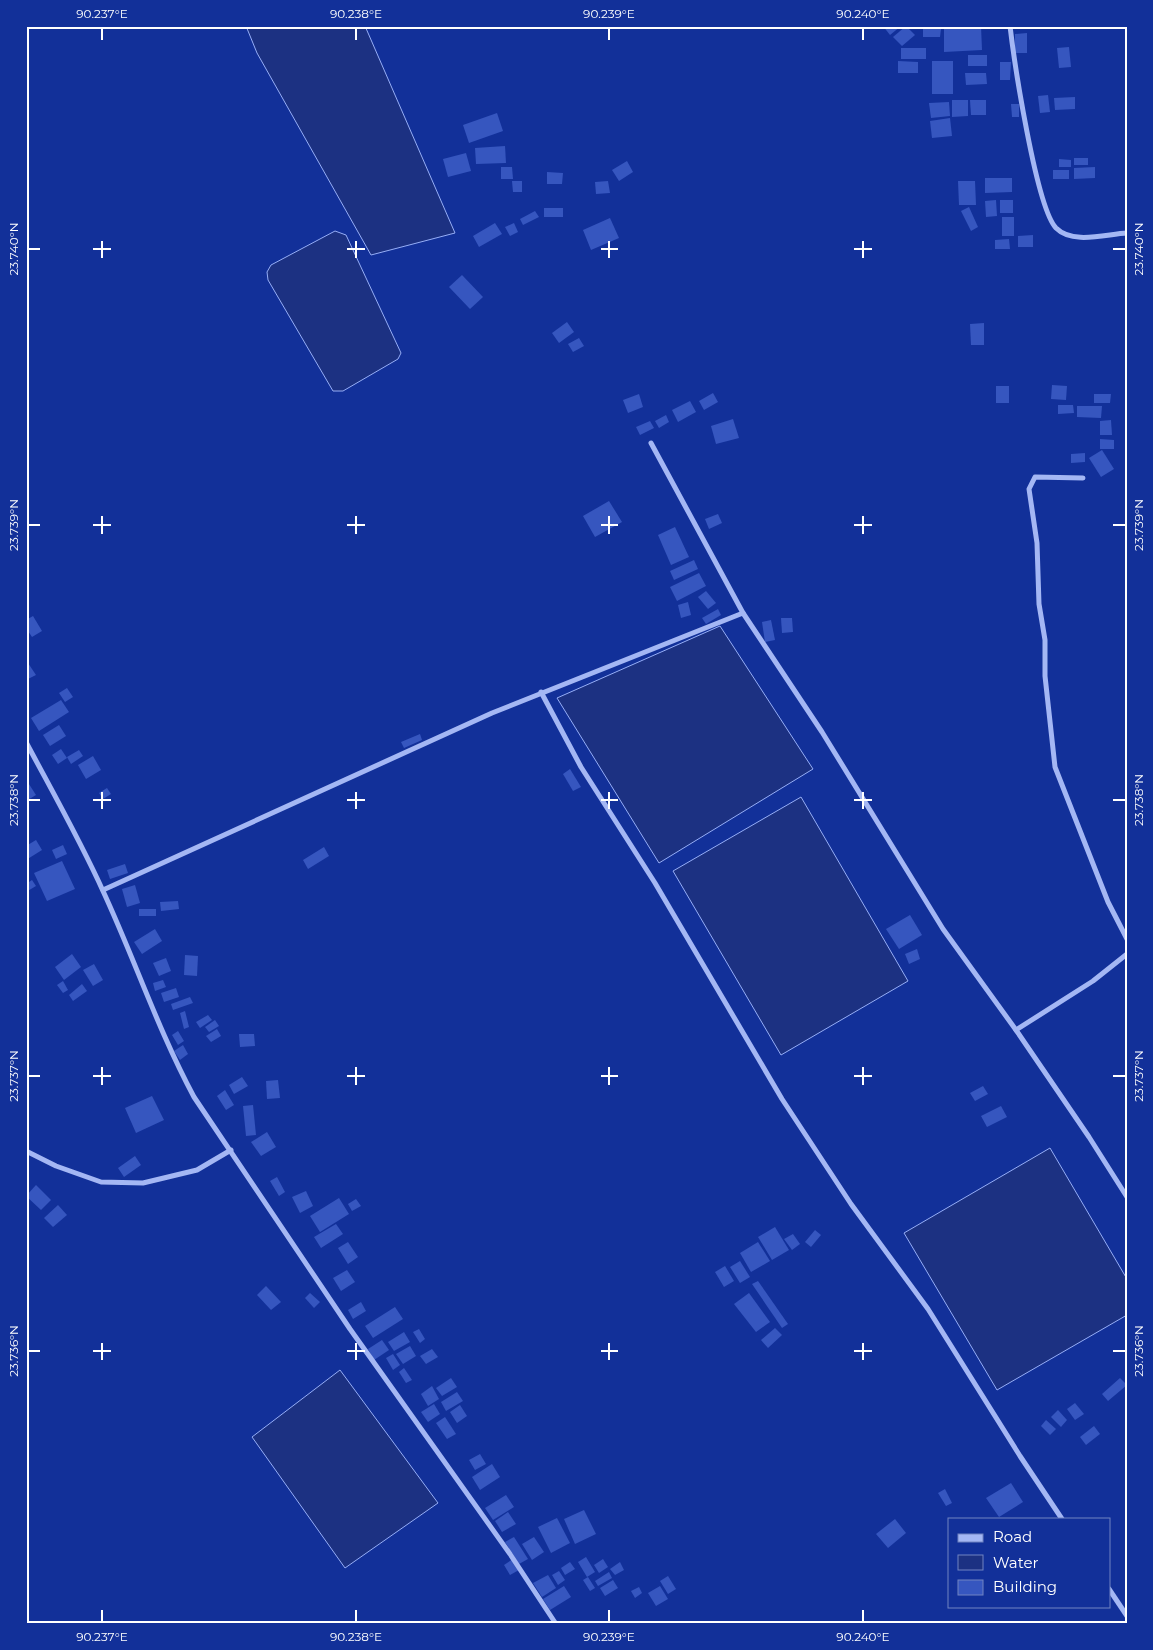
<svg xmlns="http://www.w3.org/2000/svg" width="1153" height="1650" font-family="Montserrat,sans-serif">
  <rect width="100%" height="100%" fill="#123099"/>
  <g fill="#1c3182" stroke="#96aef7">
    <polygon points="246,26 365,26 455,233 371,255 257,53"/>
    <polygon points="335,231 346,235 401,353 398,359 343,391 333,391 268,280 267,272 271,265"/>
    <polygon points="720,626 813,769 659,863 557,698"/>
    <polygon points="801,797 908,981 781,1055 673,871"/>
    <polygon points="1050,1148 1127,1279 1127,1315 997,1390 904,1233"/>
    <polygon points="340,1370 438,1503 345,1568 252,1437"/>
  </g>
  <g fill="#3656bf">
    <polygon points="883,26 901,26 890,35"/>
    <polygon points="906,26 915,35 902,46 893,37"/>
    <polygon points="944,26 981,26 982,50 944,52"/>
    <polygon points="923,29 941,29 940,37 923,37"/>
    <polygon points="1027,33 1027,53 1015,53 1015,34"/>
    <polygon points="1069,47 1071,67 1059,68 1057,48"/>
    <rect x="901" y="48" width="25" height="11"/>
    <rect x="968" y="55" width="19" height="11"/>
    <polygon points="898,61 918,62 918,73 898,73"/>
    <rect x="932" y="61" width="21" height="33"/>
    <polygon points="1000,62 1011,62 1010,80 1000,80"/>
    <polygon points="965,73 986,73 987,84 966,85"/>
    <polygon points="1048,95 1050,112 1040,113 1038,96"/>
    <polygon points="1075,97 1075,109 1055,110 1054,98"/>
    <polygon points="952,100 968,100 968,116 952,117"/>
    <polygon points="970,100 986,100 986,115 971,115"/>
    <polygon points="949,102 950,116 931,118 929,103"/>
    <polygon points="1011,104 1019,104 1019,117 1012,117"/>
    <polygon points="497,113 503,131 469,143 463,125"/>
    <polygon points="950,118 952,136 932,138 930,121"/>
    <polygon points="505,146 506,163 476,164 475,148"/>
    <polygon points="466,153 471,171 448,177 443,159"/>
    <rect x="1074" y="158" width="14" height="7"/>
    <polygon points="1059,159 1071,160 1071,167 1059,167"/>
    <polygon points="627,161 633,172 619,181 612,170"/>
    <polygon points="501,167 512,167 513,179 501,179"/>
    <polygon points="1095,167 1095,178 1074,179 1074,168"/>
    <rect x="1053" y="170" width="16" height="9"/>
    <polygon points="547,172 563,173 562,184 547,184"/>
    <polygon points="985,178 1012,178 1012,192 985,193"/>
    <polygon points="512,181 522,181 522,192 513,192"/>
    <polygon points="608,181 610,193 596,194 595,182"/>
    <polygon points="958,181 975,181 976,205 959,205"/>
    <polygon points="996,200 997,216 986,217 985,201"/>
    <rect x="1000" y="200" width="13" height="13"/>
    <polygon points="969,207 978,227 971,231 961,211"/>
    <rect x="544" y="208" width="19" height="9"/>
    <polygon points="535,211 539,217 523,225 520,219"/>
    <rect x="1002" y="217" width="12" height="19"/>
    <polygon points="610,218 619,238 591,250 583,230"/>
    <polygon points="495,223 502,234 479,247 473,236"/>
    <polygon points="514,223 518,232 510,236 505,227"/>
    <polygon points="1033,235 1033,247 1018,247 1018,236"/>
    <polygon points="1009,239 1010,249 995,249 995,240"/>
    <polygon points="462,275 483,297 470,309 449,287"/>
    <polygon points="567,322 574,332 559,343 552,333"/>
    <polygon points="984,323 984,345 971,345 970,324"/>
    <polygon points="579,338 584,346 573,352 568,344"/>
    <polygon points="1052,385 1067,386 1066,400 1051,399"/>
    <rect x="996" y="386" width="13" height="17"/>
    <polygon points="713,393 718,402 704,410 699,401"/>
    <polygon points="639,394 643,407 628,413 623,400"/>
    <polygon points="1094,394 1111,394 1110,403 1094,403"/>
    <polygon points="690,401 696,412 678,422 672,410"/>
    <polygon points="1058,405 1073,405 1074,413 1058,414"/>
    <polygon points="1077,406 1102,406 1101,418 1077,417"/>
    <polygon points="666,415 669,422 659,428 655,421"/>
    <polygon points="733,419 739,438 716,444 711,426"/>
    <polygon points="1111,420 1112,435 1100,435 1100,421"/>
    <polygon points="650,421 654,428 640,435 636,427"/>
    <polygon points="1100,439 1114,440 1114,449 1100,449"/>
    <polygon points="1102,450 1114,469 1101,477 1089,458"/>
    <polygon points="1085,453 1085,462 1071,463 1071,454"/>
    <polygon points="609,501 622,522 595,537 583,516"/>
    <polygon points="718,514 722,523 709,529 705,519"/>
    <polygon points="675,527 689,557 671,565 658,535"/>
    <polygon points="694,560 698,569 674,580 670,571"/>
    <polygon points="699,573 706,586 677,601 670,587"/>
    <polygon points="706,591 716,603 708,609 698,597"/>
    <polygon points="688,602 691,615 681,618 678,605"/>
    <polygon points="718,609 721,615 706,624 702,618"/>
    <polygon points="33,616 42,631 32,637 26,628 26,620"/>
    <polygon points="781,618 792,618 793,632 782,633"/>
    <polygon points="771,620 775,640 765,642 762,622"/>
    <polygon points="26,660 36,675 26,680"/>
    <polygon points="67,688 73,697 65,702 59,693"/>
    <polygon points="61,700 69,712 39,731 31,718"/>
    <polygon points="59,725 66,736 50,746 43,735"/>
    <polygon points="420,734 422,740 404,748 401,742"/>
    <polygon points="61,749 67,758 58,764 52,755"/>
    <polygon points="79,750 83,756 71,764 67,757"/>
    <polygon points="93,756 101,770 86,779 78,765"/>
    <polygon points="570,769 581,787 573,791 563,774"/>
    <polygon points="27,781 36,795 26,801 26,782"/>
    <polygon points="107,788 111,794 103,799 99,793"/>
    <polygon points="36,840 42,850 26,860 26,846"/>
    <polygon points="63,845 67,854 56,859 52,850"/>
    <polygon points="324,847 329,856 308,869 303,860"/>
    <polygon points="62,861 75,889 47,901 34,873"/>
    <polygon points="125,864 128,873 110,879 107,870"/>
    <polygon points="32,880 36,886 26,892 26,884"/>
    <polygon points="135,885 140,903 127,907 122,889"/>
    <polygon points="178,901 179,909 161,911 160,902"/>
    <rect x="139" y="909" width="17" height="7"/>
    <polygon points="910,915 922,935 899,949 886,929"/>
    <polygon points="155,929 162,941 142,954 134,942"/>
    <polygon points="917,949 920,959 909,964 905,954"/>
    <polygon points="72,954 81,967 64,980 55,967"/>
    <polygon points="185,955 198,956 197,976 184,975"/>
    <polygon points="166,958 171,971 159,976 153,963"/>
    <polygon points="94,964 103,980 93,986 83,970"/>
    <polygon points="163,980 166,987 155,991 153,983"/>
    <polygon points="63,981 68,990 63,993 57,985"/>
    <polygon points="82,984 87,991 73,1001 69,995"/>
    <polygon points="176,988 179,997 164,1002 161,993"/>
    <polygon points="190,997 193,1003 173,1010 171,1004"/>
    <polygon points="185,1011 189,1027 184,1029 180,1013"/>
    <polygon points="208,1015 212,1020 200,1028 196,1022"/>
    <polygon points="215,1020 219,1026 209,1032 205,1027"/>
    <polygon points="217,1029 221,1036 211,1042 206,1036"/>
    <polygon points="178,1031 184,1041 178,1045 172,1035"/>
    <polygon points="239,1034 254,1034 255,1046 240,1047"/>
    <polygon points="183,1045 188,1054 180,1060 174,1051"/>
    <polygon points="242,1077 248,1086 234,1094 229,1085"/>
    <polygon points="278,1080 280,1098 267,1099 266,1081"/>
    <polygon points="983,1086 988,1094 975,1101 970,1093"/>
    <polygon points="225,1090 234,1105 226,1110 217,1096"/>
    <polygon points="152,1096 164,1120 136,1133 125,1108"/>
    <polygon points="253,1105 256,1135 246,1136 243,1106"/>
    <polygon points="1001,1106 1007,1117 987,1127 981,1116"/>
    <polygon points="267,1132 276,1147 261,1156 251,1142"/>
    <polygon points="135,1156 141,1165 124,1177 118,1168"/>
    <polygon points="277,1177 285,1192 279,1196 270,1181"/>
    <polygon points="36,1185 51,1200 41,1210 26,1196"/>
    <polygon points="306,1191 313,1206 300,1213 292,1197"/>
    <polygon points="339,1198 349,1214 320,1232 310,1216"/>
    <polygon points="356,1199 361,1206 352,1211 348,1204"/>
    <polygon points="58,1205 67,1215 53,1227 44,1218"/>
    <polygon points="336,1224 343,1234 321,1248 314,1237"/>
    <polygon points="775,1227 789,1250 772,1260 758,1237"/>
    <polygon points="815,1230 821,1235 811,1247 805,1242"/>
    <polygon points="793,1234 800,1244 792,1250 784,1239"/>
    <polygon points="348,1242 358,1257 348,1264 338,1248"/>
    <polygon points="758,1242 770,1261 751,1272 740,1253"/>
    <polygon points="740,1261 750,1277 740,1283 730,1267"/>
    <polygon points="725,1266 734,1281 724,1287 715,1272"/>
    <polygon points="347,1270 355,1282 341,1291 333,1278"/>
    <polygon points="758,1281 788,1324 782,1328 752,1284"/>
    <polygon points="266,1286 281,1302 271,1310 257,1295"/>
    <polygon points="310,1293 320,1302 314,1308 305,1298"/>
    <polygon points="749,1293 770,1322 756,1332 734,1304"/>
    <polygon points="361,1302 366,1311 353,1319 348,1310"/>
    <polygon points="395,1307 403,1319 373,1338 365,1326"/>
    <polygon points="775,1328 782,1335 768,1348 761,1340"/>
    <polygon points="419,1329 425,1339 420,1343 413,1332"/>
    <polygon points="404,1332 410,1342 394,1351 388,1342"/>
    <polygon points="382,1340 389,1350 374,1360 368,1349"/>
    <polygon points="410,1346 416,1356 403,1364 396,1354"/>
    <polygon points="432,1349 438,1357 426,1364 420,1356"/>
    <polygon points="393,1354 400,1365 393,1370 386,1358"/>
    <polygon points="404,1368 412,1380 406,1383 399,1372"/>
    <polygon points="451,1378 457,1387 442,1396 436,1388"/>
    <polygon points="1120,1378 1127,1385 1108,1401 1102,1394"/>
    <polygon points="432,1386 439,1399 428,1406 421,1394"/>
    <polygon points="457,1392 463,1401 446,1411 441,1402"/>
    <polygon points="1075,1403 1084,1414 1075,1420 1067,1409"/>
    <polygon points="434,1404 440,1414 428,1422 421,1412"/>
    <polygon points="460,1405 467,1416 457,1423 450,1412"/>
    <polygon points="1058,1410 1067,1420 1061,1427 1051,1417"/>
    <polygon points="445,1417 456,1434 447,1439 436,1423"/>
    <polygon points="1046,1420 1056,1429 1050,1435 1041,1426"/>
    <polygon points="1094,1426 1100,1434 1086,1445 1080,1437"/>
    <polygon points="480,1454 486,1464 475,1470 469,1460"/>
    <polygon points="492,1464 500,1477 480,1490 472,1477"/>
    <polygon points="1011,1483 1023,1502 999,1517 986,1498"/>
    <polygon points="945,1489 952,1503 946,1506 938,1493"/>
    <polygon points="506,1495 514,1507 493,1520 485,1508"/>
    <polygon points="584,1510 596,1534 575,1544 564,1519"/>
    <polygon points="508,1512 516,1524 502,1532 495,1521"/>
    <polygon points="557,1518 570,1543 551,1553 538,1527"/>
    <polygon points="895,1519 906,1533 888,1548 876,1534"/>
    <polygon points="514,1537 528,1559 519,1564 505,1542"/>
    <polygon points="534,1537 544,1552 532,1560 522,1544"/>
    <polygon points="586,1557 595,1572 587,1577 578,1562"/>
    <polygon points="513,1559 519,1570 510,1575 504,1565"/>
    <polygon points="603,1559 608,1567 599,1573 594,1565"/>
    <polygon points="570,1562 575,1569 565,1575 561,1568"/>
    <polygon points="620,1562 624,1570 615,1575 610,1569"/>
    <polygon points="559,1571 565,1580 558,1585 552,1575"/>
    <polygon points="609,1572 612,1578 598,1586 595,1581"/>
    <polygon points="548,1575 556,1588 542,1597 533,1583"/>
    <polygon points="668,1576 676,1589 668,1594 660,1581"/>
    <polygon points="588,1577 595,1588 590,1591 583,1580"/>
    <polygon points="613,1580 618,1588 605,1596 600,1588"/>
    <polygon points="564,1586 571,1597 550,1610 543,1599"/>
    <polygon points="660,1586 668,1599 656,1606 648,1593"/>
    <polygon points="639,1587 642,1593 635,1598 631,1591"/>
  </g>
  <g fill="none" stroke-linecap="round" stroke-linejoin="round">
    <g stroke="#a4b7f4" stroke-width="5">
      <path d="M 1010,26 C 1014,60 1036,207 1056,228 C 1073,245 1106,234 1127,233"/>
      <polyline points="651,443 743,613 822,732 943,929 1016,1030 1089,1137 1127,1197"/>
      <polyline points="1083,478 1035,477 1029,489 1037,543 1039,604 1045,640 1045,676 1055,767 1108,902 1127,939"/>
      <polyline points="541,692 581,767 655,883 782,1099 851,1204 928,1309 1020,1456 1062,1519"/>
      <path d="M 26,742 C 52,791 80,840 103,891 C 135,960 158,1030 194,1097 L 350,1329 L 510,1554 L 556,1624"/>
      <polyline points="103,890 492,713 743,613"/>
      <polyline points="1016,1030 1093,981 1127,954"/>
      <polyline points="26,1151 56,1166 101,1182 143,1183 197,1170 231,1150"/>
      <polyline points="1109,1589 1127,1616"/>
    </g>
  </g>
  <path fill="none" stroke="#fff" stroke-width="2" d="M 102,28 L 102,40M 356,28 L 356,40M 609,28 L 609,40M 863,28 L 863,40M 102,241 L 102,258M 356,241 L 356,258M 609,241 L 609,258M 863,241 L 863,258M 28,249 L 40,249M 93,249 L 111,249M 347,249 L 365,249M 601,249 L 618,249M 854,249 L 872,249M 1113,249 L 1126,249M 102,516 L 102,534M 356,516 L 356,534M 609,516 L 609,534M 863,516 L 863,534M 28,525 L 40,525M 93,525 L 111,525M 347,525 L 365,525M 601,525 L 618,525M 854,525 L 872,525M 1113,525 L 1126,525M 102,792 L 102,809M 356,792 L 356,809M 609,792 L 609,809M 863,792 L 863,809M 28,800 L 40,800M 93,800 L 111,800M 347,800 L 365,800M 601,800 L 618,800M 854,800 L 872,800M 1113,800 L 1126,800M 102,1067 L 102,1085M 356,1067 L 356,1085M 609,1067 L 609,1085M 863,1067 L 863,1085M 28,1076 L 40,1076M 93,1076 L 111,1076M 347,1076 L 365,1076M 601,1076 L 618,1076M 854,1076 L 872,1076M 1113,1076 L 1126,1076M 102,1343 L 102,1360M 356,1343 L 356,1360M 609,1343 L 609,1360M 863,1343 L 863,1360M 28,1351 L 40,1351M 93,1351 L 111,1351M 347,1351 L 365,1351M 601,1351 L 618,1351M 854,1351 L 872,1351M 1113,1351 L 1126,1351M 102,1610 L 102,1622M 356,1610 L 356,1622M 609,1610 L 609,1622M 863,1610 L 863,1622"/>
  <rect width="1153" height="1650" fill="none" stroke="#123099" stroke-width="55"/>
  <rect x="948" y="1518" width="162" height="90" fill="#123099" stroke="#7183c2"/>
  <rect x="958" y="1534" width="25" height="8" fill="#a4b7f4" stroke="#7183c2"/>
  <text x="993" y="1542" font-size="15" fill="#ffffff">Road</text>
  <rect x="958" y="1555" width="25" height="15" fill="#1c3182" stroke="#7183c2"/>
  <text x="993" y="1568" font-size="15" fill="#ffffff">Water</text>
  <rect x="958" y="1580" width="25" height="15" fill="#3656bf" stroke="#7183c2"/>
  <text x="993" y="1592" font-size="15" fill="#ffffff">Building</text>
  <rect x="28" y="28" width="1098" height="1594" fill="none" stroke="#fff" stroke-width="2"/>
  <g font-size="12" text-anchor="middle" fill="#fff">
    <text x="102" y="18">90.237°E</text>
    <text x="356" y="18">90.238°E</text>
    <text x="609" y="18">90.239°E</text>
    <text x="863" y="18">90.240°E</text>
    <text transform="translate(14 249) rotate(-90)" y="4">23.740°N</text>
    <text transform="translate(1139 249) rotate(-90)" y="4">23.740°N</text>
    <text transform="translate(14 525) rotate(-90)" y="4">23.739°N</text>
    <text transform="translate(1139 525) rotate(-90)" y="4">23.739°N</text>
    <text transform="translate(14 800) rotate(-90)" y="4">23.738°N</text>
    <text transform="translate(1139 800) rotate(-90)" y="4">23.738°N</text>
    <text transform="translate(14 1076) rotate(-90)" y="4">23.737°N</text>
    <text transform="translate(1139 1076) rotate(-90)" y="4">23.737°N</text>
    <text transform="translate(14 1351) rotate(-90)" y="4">23.736°N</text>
    <text transform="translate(1139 1351) rotate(-90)" y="4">23.736°N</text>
    <text x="102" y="1641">90.237°E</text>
    <text x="356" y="1641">90.238°E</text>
    <text x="609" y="1641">90.239°E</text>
    <text x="863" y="1641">90.240°E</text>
  </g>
</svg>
